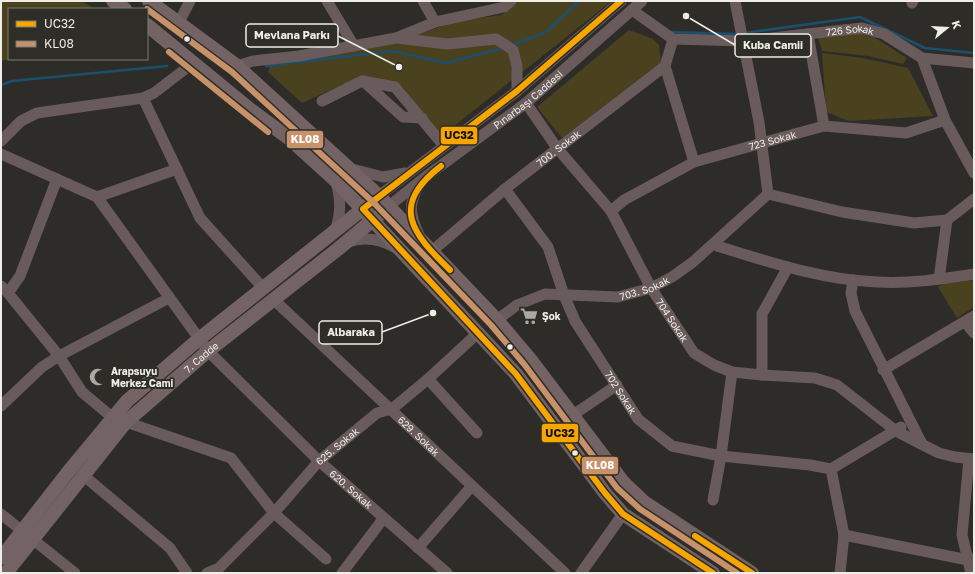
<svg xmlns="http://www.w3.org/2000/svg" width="975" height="574" font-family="'Golos Text',sans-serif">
  <rect width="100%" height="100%" fill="#2d2c29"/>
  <g fill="#4a411e">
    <polygon points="1,1 82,1 93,8 9,9 9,59 1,61"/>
    <polygon points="518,1 612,1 439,138 402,86 359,77 302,103 268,72 271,62 396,43 455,21 502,15"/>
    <polygon points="629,30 653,39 659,45 661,62 562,138 537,107"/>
    <polygon points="866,32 907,58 903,64 868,56 822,51 818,37"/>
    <polygon points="822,53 863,58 908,68 933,116 849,121 826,112"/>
    <polygon points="974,280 974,307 957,318 938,287 944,284"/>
  </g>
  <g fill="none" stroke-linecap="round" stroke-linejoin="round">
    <g stroke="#1b4f6e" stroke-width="2.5">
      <polyline points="672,32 738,34"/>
      <polyline points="745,33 860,17 925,48 974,53"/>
      <polyline points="513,45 546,32 579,1"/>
      <polyline points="266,66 392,51 446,63 504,48"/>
      <polyline points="1,85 12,81 167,66"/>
    </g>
    <g stroke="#695b5b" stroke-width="11">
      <polyline points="327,1 354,46"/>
      <polyline points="423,1 435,22"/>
      <polyline points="735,1 759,122 768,194"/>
      <polyline points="912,3 913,1"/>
      <path id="s1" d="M 632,10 L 673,39 L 743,41 L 862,28 L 884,34 L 922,58 L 974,63"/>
      <polyline points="178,24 190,1"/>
      <polyline points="808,34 824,126"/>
      <polyline points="397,38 447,44 496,39 513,50 517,66 517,91"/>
      <polyline points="922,58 945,120 974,173"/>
      <polyline points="237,66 253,61 299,56 396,38 435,22 504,7 511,1"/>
      <polyline points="665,66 694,162"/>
      <polyline points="363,81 403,117 422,118"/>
      <polyline points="143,98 200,218 264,289"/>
      <polyline points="322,101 362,81 395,87 444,146"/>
      <path id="s2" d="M 526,103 L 557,148 L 611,211 L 651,288 L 694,353 L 714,365 L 732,372 L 762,375 L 815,378 L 837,385 L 896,431 L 923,445 L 939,453 L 955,457 L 974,459"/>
      <polyline points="1,141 21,121 37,113 143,98 154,93 193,63"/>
      <path id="s3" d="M 1,154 L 97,197 L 208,351 L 319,461 L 447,573"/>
      <polyline points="352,169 383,177 405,173"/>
      <path id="s4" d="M 505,189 L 548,247 L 564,295 L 575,321 L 638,419 L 672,446 L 721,456 L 810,465 L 831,469"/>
      <polyline points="768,194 842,212 914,223 947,220 974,199"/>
      <polyline points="379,196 517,91 621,1"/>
      <polyline points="97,197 177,169"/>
      <path id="s5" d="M 389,206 L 424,178 L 526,103 L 642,1"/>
      <path id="s6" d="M 611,211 L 624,200 L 694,162 L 762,143 L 824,126 L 906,133 L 945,120"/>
      <path d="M 335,231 C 341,214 341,200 336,182"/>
      <path d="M 419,235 C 409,213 408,203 421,182"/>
      <path d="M 348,242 C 365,236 380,239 396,248"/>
      <path d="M 714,245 C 766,261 821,280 877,282 C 909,284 942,279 974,274"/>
      <path id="s7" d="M 432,251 L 505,189 L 665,66 L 673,39"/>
      <polyline points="939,279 947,220"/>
      <polyline points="853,280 851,293 855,311 922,444"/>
      <polyline points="1,286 8,293 59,356 42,367 1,406"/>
      <polyline points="8,293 20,276 57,179"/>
      <path id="s8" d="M 273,299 L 565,573"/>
      <path id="s9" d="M 497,320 L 517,305 L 545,294 L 618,297 L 651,288 L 672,277 L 693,262 L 768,194"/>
      <polyline points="965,322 974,333"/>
      <polyline points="883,370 974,316"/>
      <polyline points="762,375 762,314 788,267"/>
      <polyline points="428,379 477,433"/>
      <polyline points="573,415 617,385"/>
      <polyline points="113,418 82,392 59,356 169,298"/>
      <polyline points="126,422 231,458 274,513 326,559"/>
      <polyline points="969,459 962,535 971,573"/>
      <polyline points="831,469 844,535 840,573"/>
      <polyline points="831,469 901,427"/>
      <polyline points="83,475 170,548 187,573"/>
      <polyline points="713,500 721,456 732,372"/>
      <polyline points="1,514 75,573"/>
      <polyline points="844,535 968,560 974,559"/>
      <polyline points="418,548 471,487"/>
      <path id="s10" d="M 207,573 L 219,568 L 274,513 L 319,461 L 377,413 L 392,409 L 428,379 L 479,332"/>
      <polyline points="342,573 383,519"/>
      <polyline points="581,573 623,514"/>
    </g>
    <g stroke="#746364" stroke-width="14">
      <polyline points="113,1 125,9"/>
      <polyline points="149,1 237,66 379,196 497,320 530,359 623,482 644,502 752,573"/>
      <polyline points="147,25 252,111 290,139 335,180 516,374 605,493 623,514 713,573"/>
      <polyline points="1,558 69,471 127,401 199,339 379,196"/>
      <path id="s11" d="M 6,573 L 126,422 L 208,351 L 338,249 L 380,214"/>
    </g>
    <g stroke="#2f2d27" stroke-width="9">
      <g id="bus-1">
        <polyline points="621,1 517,91 363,209 516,374 605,493 623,514 713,573"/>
        <path d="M 441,166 C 389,206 412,233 450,270"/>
        <polyline points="695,536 752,573"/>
      </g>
    </g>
    <g stroke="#2f2d27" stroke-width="9">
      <g id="bus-2">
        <polyline points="147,9 232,72 373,202 491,325 524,364 617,488 640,509 737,573"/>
        <polyline points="169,52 268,132"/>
      </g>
    </g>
    <use href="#bus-1" stroke="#f7a600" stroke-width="6"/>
    <use href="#bus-2" stroke="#c7916a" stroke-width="6"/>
  </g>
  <defs>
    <g id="supermarket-bare" transform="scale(1.38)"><path d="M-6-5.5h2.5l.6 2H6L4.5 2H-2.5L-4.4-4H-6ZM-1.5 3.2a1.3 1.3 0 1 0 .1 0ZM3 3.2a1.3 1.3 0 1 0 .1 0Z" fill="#aaa9a5" stroke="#2f2d27" stroke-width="2.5" paint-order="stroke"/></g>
    <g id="mosque-bare" transform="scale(1.38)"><path d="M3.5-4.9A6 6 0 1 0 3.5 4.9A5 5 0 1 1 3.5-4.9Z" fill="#aaa9a5" stroke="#2f2d27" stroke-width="2.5" paint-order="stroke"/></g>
  </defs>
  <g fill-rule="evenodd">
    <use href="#supermarket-bare" x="529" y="316"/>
    <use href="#mosque-bare" x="98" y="377"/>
  </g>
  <g fill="#eeede8" stroke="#2f2d27" stroke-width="1.5">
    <circle cx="187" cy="39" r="3.5"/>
    <circle cx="510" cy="347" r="3.5"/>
    <circle cx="575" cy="453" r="3.5"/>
  </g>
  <g text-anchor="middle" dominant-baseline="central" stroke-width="4" stroke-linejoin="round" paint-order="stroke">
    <g font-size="10" fill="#eeede8" stroke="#2f2d27">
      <text stroke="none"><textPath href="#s1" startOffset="228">726 Sokak</textPath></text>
      <text stroke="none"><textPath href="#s5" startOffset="175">Pınarbaşı Caddesi</textPath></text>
      <text stroke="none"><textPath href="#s6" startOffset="178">723 Sokak</textPath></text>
      <text stroke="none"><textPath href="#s7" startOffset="163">700. Sokak</textPath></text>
      <text stroke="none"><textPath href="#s9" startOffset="156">703. Sokak</textPath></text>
      <text stroke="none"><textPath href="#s2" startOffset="263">704 Sokak</textPath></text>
      <text stroke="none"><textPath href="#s11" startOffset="292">7. Cadde</textPath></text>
      <text stroke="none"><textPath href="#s4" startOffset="236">702 Sokak</textPath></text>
      <text stroke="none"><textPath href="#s8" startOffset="200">629. Sokak</textPath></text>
      <text stroke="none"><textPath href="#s10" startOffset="183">625. Sokak</textPath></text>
      <text stroke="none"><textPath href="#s3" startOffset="494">620. Sokak</textPath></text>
    </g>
    <g font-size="10" font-weight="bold" fill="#eeede8" stroke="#2f2d27" text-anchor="start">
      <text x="542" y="316">Şok</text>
      <text x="111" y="371">Arapsuyu<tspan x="111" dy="12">Merkez Cami</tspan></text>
    </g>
  </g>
  <path fill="none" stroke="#eeede8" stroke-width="1.5" d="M399 67L338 36M686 16L735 45M433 313L382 332"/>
  <g fill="#eeede8" stroke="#2f2d27" stroke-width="1.5">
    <circle cx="399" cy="67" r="4"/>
    <circle cx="686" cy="16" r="4"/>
    <circle cx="433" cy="313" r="4"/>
  </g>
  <g fill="#2f2d27" stroke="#eeede8" stroke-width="1.5">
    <rect x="246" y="24" width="92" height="23" rx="4"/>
    <rect x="735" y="34" width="76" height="23" rx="4"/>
    <rect x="319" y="321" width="63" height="23" rx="4"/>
  </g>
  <g font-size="11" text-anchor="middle" font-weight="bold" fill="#eeede8">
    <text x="292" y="39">Mevlana Parkı</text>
    <text x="773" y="49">Kuba Camii</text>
    <text x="351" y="336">Albaraka</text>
  </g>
  <g stroke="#2f2d27" stroke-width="1.5">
    <rect x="440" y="126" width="38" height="19" rx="4" fill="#f7a600"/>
    <rect x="286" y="130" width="38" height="19" rx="4" fill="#c7916a"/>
    <rect x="541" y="423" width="38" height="20" rx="4" fill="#f7a600"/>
    <rect x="581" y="456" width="38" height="19" rx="4" fill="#c7916a"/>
  </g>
  <g font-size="11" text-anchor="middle" font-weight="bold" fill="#fff">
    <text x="305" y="143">KL08</text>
    <text x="600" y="469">KL08</text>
  </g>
  <g font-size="11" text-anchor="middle" font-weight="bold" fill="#111">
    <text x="459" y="139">UC32</text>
    <text x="560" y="437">UC32</text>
  </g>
  <rect width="975" height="574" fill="none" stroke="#eeede8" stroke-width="4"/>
  <rect x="8" y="8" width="140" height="52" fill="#2f2d27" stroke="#7b7a74"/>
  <rect x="16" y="21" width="20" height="6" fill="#f7a600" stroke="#7b7a74"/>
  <text x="44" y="28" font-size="12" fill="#eeede8">UC32</text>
  <rect x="16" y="41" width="20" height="6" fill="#c7916a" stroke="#7b7a74"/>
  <text x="44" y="48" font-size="12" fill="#eeede8">KL08</text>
  <g transform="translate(947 28) rotate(72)" stroke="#2f2d27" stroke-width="3" paint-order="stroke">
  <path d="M0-3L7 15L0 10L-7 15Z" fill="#eeede8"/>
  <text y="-6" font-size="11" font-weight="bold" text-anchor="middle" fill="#eeede8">K</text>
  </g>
</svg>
